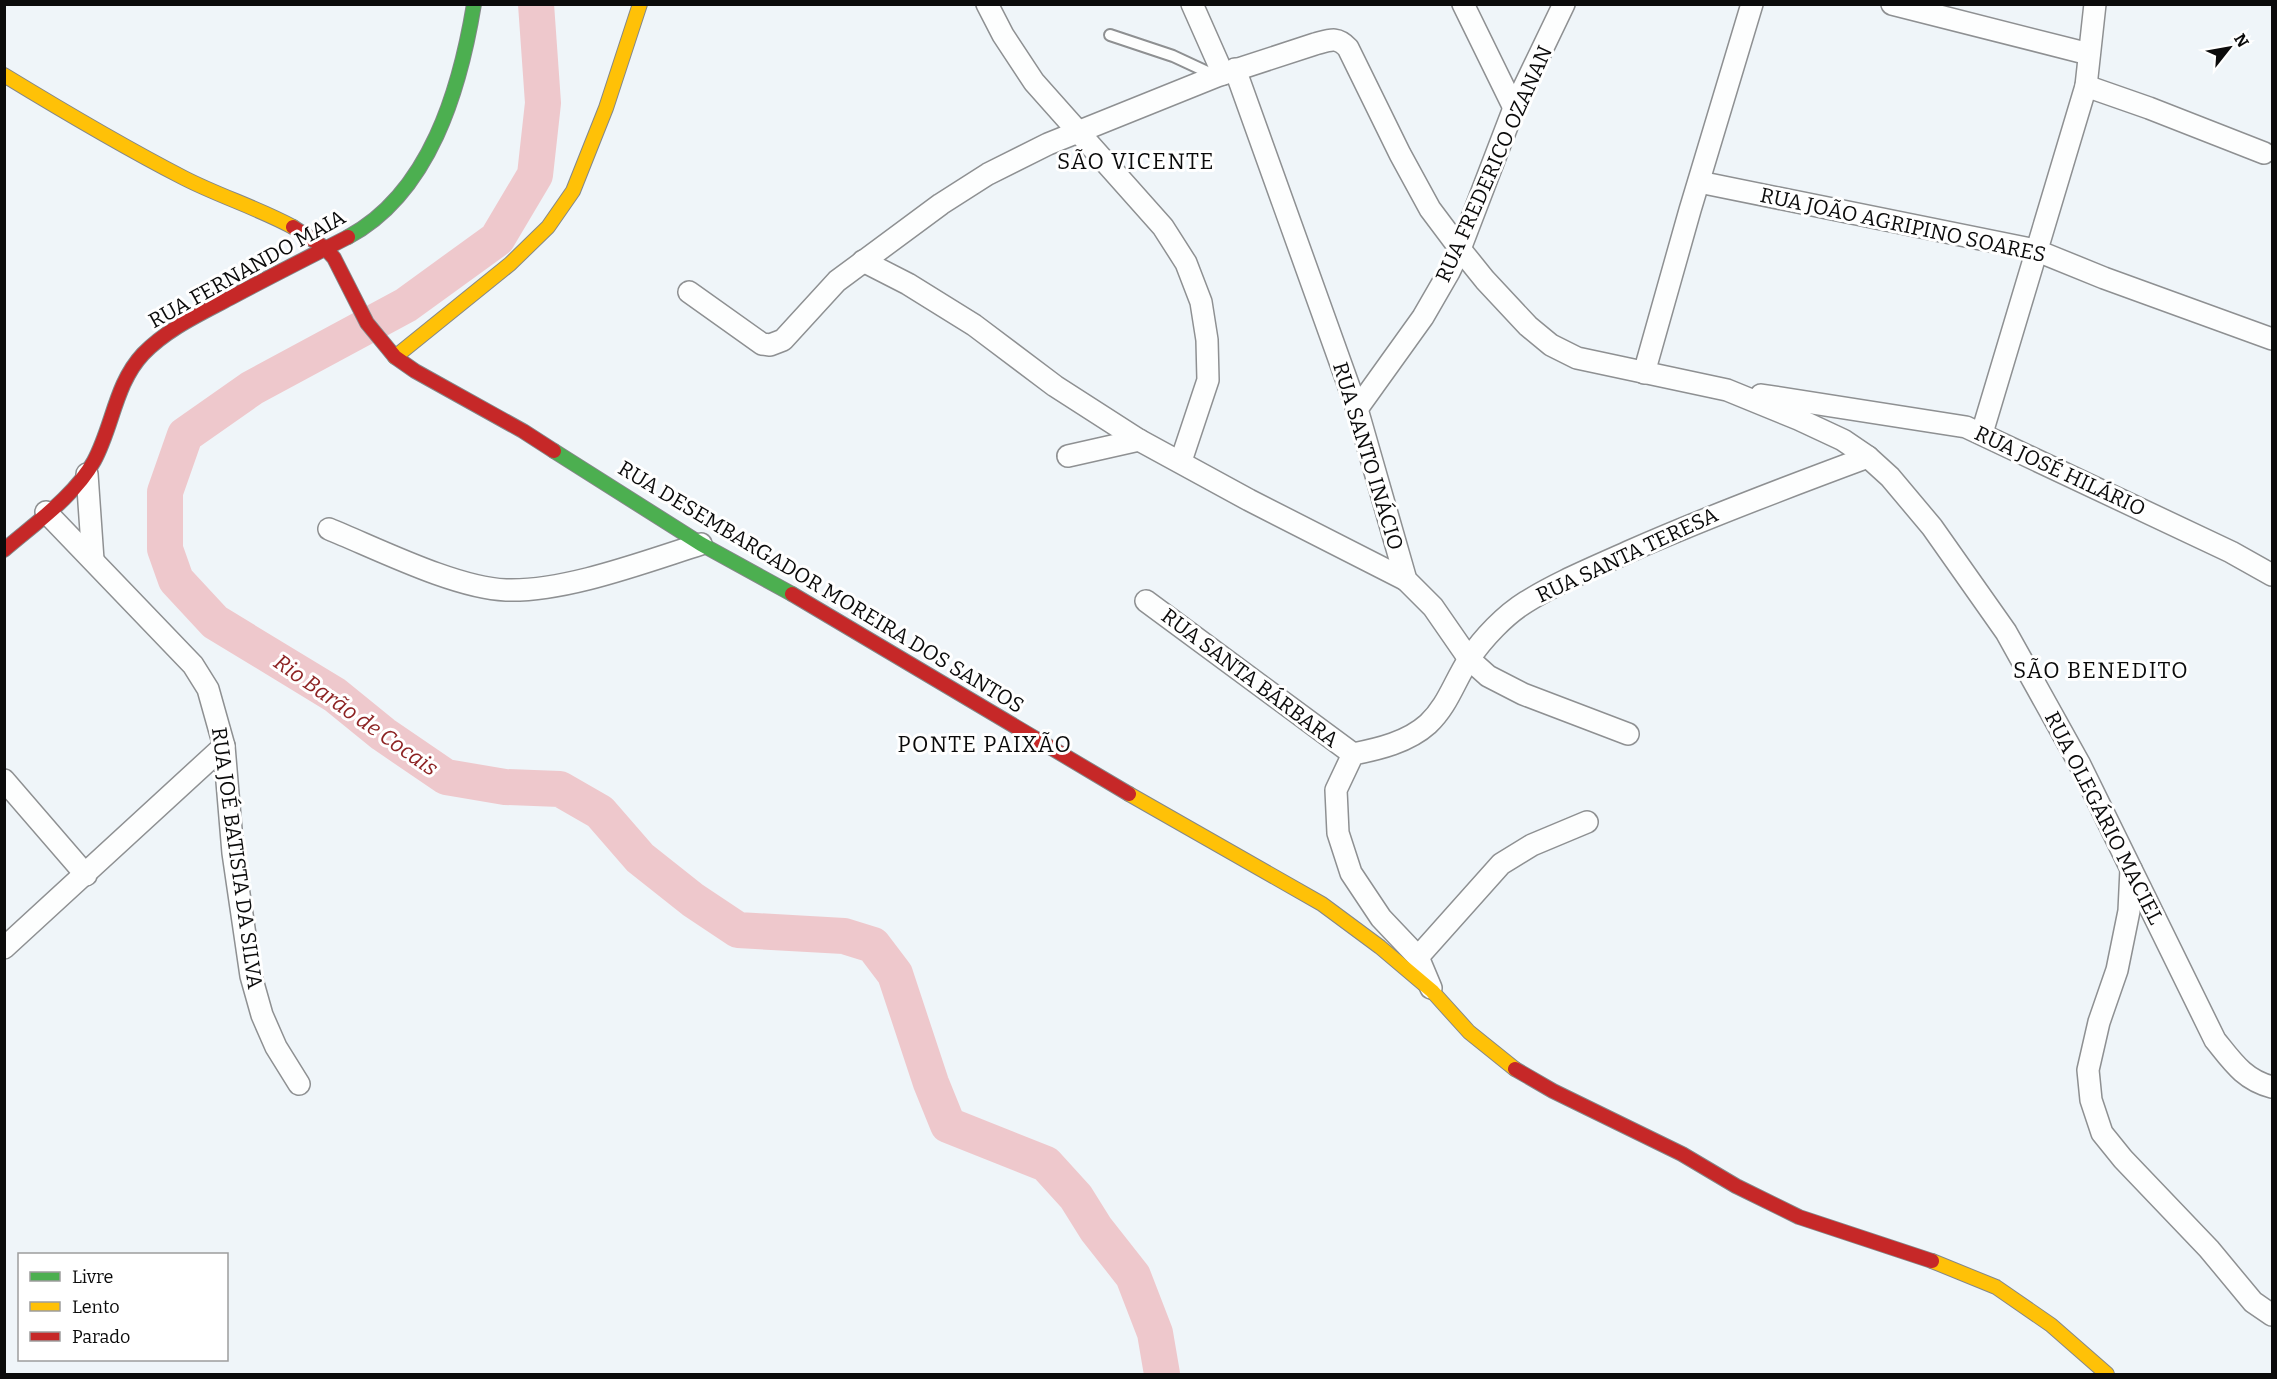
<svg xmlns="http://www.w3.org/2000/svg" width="2277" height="1379" font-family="Bitter,serif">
  <rect width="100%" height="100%" fill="#eff5f9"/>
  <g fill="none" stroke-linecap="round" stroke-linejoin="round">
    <polyline stroke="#eec8cc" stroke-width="36" points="536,4 543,103 535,175 497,239 406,305 252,388 185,435 165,492 165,549 176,580 215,622 335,695 383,734 446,777 505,787 560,789 600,812 640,858 693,900 738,930 844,936 873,945 895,974 931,1083 948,1125 1046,1164 1076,1197 1096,1229 1133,1276 1155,1333 1162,1374"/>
    <g stroke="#8e9092" stroke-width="14">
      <polyline id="lane" points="1110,35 1173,56 1216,76"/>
    </g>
    <g stroke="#8e9092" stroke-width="24">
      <g id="street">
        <polyline points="987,4 1003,35 1034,82 1163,227 1186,263 1201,302 1207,340 1208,380 1181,461"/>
        <polyline points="1192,4 1223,74"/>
        <polyline points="1463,4 1514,108"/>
        <polyline points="1892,4 2089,54"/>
        <polyline points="1235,69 1357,409 1406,580 1433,607 1469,659 1488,676 1523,694 1628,734"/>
        <polyline points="2086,86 2095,4"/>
        <polyline points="1699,182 2035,250 2104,278 2272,339"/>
        <polyline points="863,261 908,284 974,325 1055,386 1139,440 1249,500 1406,580"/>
        <path d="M 689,292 L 762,344 L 770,345 L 783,340 L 837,281 L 941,204 L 988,174 L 1048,144 L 1217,76 L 1315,44 C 1330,40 1337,36 1348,48 L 1400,154 L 1430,209 L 1460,249 L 1485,280 L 1528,326 L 1551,345 L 1577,358 L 1727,390 L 1798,419 L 1843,440 L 1868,457 L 1890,477 L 1932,527 L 2006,632 L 2079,763 L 2215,1040 C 2232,1061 2244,1080 2272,1087"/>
        <polyline points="1644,373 1690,210 1752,4"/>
        <polyline points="1761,395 1966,427 2231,552 2272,575"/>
        <polyline points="1357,409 1423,317 1449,272 1460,249 1514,108 1564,4"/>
        <polyline points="1982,433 2086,86 2149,108 2264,153"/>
        <polyline points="1068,456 1139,440"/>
        <polyline points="87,474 93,560"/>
        <polyline points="46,512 193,665 208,689 224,746 233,853 251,976 262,1015 276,1047 299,1084"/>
        <path d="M 329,529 C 378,549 455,588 506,590 C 565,592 644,562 701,544"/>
        <polyline points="1146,601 1353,754"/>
        <polyline points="4,780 86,875"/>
        <polyline points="2131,869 2129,911 2117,970 2099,1022 2088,1070 2091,1100 2102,1133 2123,1159 2209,1249 2253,1302 2272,1315"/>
        <polyline points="4,948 224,746"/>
        <polyline points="1418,957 1501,864 1532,845 1587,822"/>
        <path d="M 1431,988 L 1418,957 L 1381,918 L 1351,873 L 1338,833 L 1336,790 L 1353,754 C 1379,749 1408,742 1428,724 C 1448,705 1454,682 1469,659 C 1483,638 1505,615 1526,602 C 1558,582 1593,568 1628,552 C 1707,517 1787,487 1868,457"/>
      </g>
    </g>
    <g stroke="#848789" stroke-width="16">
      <g id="fast">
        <path d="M 348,237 C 430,193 460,89 474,4"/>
        <polyline points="554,451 701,544 792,594"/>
      </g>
    </g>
    <g stroke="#848789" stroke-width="16">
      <g id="slow">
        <path d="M 4,75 C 63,111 122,146 184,178 C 219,196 258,208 293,227"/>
        <polyline points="395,357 510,264 548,227 573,191 606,108 640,4"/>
        <polyline points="1129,794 1322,904 1380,947 1432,991 1469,1032 1515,1069"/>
        <polyline points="1932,1261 1996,1287 2051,1325 2107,1374"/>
      </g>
    </g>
    <g stroke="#848789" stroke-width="16">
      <g id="jam">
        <polyline points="293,227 325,248 334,258 367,323 395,357 415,371 523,431 554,451"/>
        <path d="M 4,550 C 34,524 75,496 94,461 C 113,426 115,384 143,354 C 167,329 200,314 230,298 C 269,277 309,257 348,237"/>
        <polyline points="792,594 1129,794"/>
        <polyline points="1515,1069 1553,1091 1682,1154 1736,1186 1799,1217 1932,1261"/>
      </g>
    </g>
    <use href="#lane" stroke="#fdfefe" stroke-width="10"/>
    <use href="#street" stroke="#fdfefe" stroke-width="21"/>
    <use href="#fast" stroke="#4caf50" stroke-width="14"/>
    <use href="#slow" stroke="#ffc107" stroke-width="14"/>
    <use href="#jam" stroke="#c62828" stroke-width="14"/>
  </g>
  <g text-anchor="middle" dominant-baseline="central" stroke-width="6" stroke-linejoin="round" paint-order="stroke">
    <g font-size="21" fill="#0b0b0b" stroke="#fff">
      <text transform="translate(1494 164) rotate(-66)">RUA FREDERICO OZANAN</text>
      <text transform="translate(1903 225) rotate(12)">RUA JOÃO AGRIPINO SOARES</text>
      <text transform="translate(247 269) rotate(-29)">RUA FERNANDO MAIA</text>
      <text transform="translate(1368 456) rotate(73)">RUA SANTO INÁCIO</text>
      <text transform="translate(2060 471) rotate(25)">RUA JOSÉ HILÁRIO</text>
      <text transform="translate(1627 555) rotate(-25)">RUA SANTA TERESA</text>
      <text transform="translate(821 587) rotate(31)">RUA DESEMBARGADOR MOREIRA DOS SANTOS</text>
      <text transform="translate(1250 678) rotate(37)">RUA SANTA BÁRBARA</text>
      <text transform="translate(2104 818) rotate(63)">RUA OLEGÁRIO MACIEL</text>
      <text transform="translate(237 858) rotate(82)">RUA JOÉ BATISTA DA SILVA</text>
    </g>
    <g font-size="22" letter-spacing="1.5" fill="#0b0b0b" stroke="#fff">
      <text x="1136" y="161">SÃO VICENTE</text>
      <text x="2101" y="670">SÃO BENEDITO</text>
      <text x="985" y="744">PONTE PAIXÃO</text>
    </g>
    <g font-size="22" font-style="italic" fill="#8d2323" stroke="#fff">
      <text transform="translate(356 715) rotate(35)">Rio Barão de Cocais</text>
    </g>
  </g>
  <rect width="2277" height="1379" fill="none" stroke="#0b0b0b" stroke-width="12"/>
  <rect x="18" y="1253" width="210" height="108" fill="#ffffff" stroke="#9d9d9d" stroke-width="1.5"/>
  <rect x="30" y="1272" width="30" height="9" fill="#4caf50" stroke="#9d9d9d" stroke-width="1.5"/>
  <text x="72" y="1283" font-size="18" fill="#0b0b0b">Livre</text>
  <rect x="30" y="1302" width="30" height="9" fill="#ffc107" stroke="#9d9d9d" stroke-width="1.5"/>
  <text x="72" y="1313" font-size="18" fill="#0b0b0b">Lento</text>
  <rect x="30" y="1332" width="30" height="9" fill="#c62828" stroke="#9d9d9d" stroke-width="1.5"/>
  <text x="72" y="1343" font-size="18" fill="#0b0b0b">Parado</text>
  <g transform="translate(2229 48) rotate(59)" stroke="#ffffff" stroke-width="4.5" paint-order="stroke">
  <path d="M0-4.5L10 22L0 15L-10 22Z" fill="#0b0b0b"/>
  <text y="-9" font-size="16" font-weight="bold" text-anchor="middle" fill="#0b0b0b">N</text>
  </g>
</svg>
